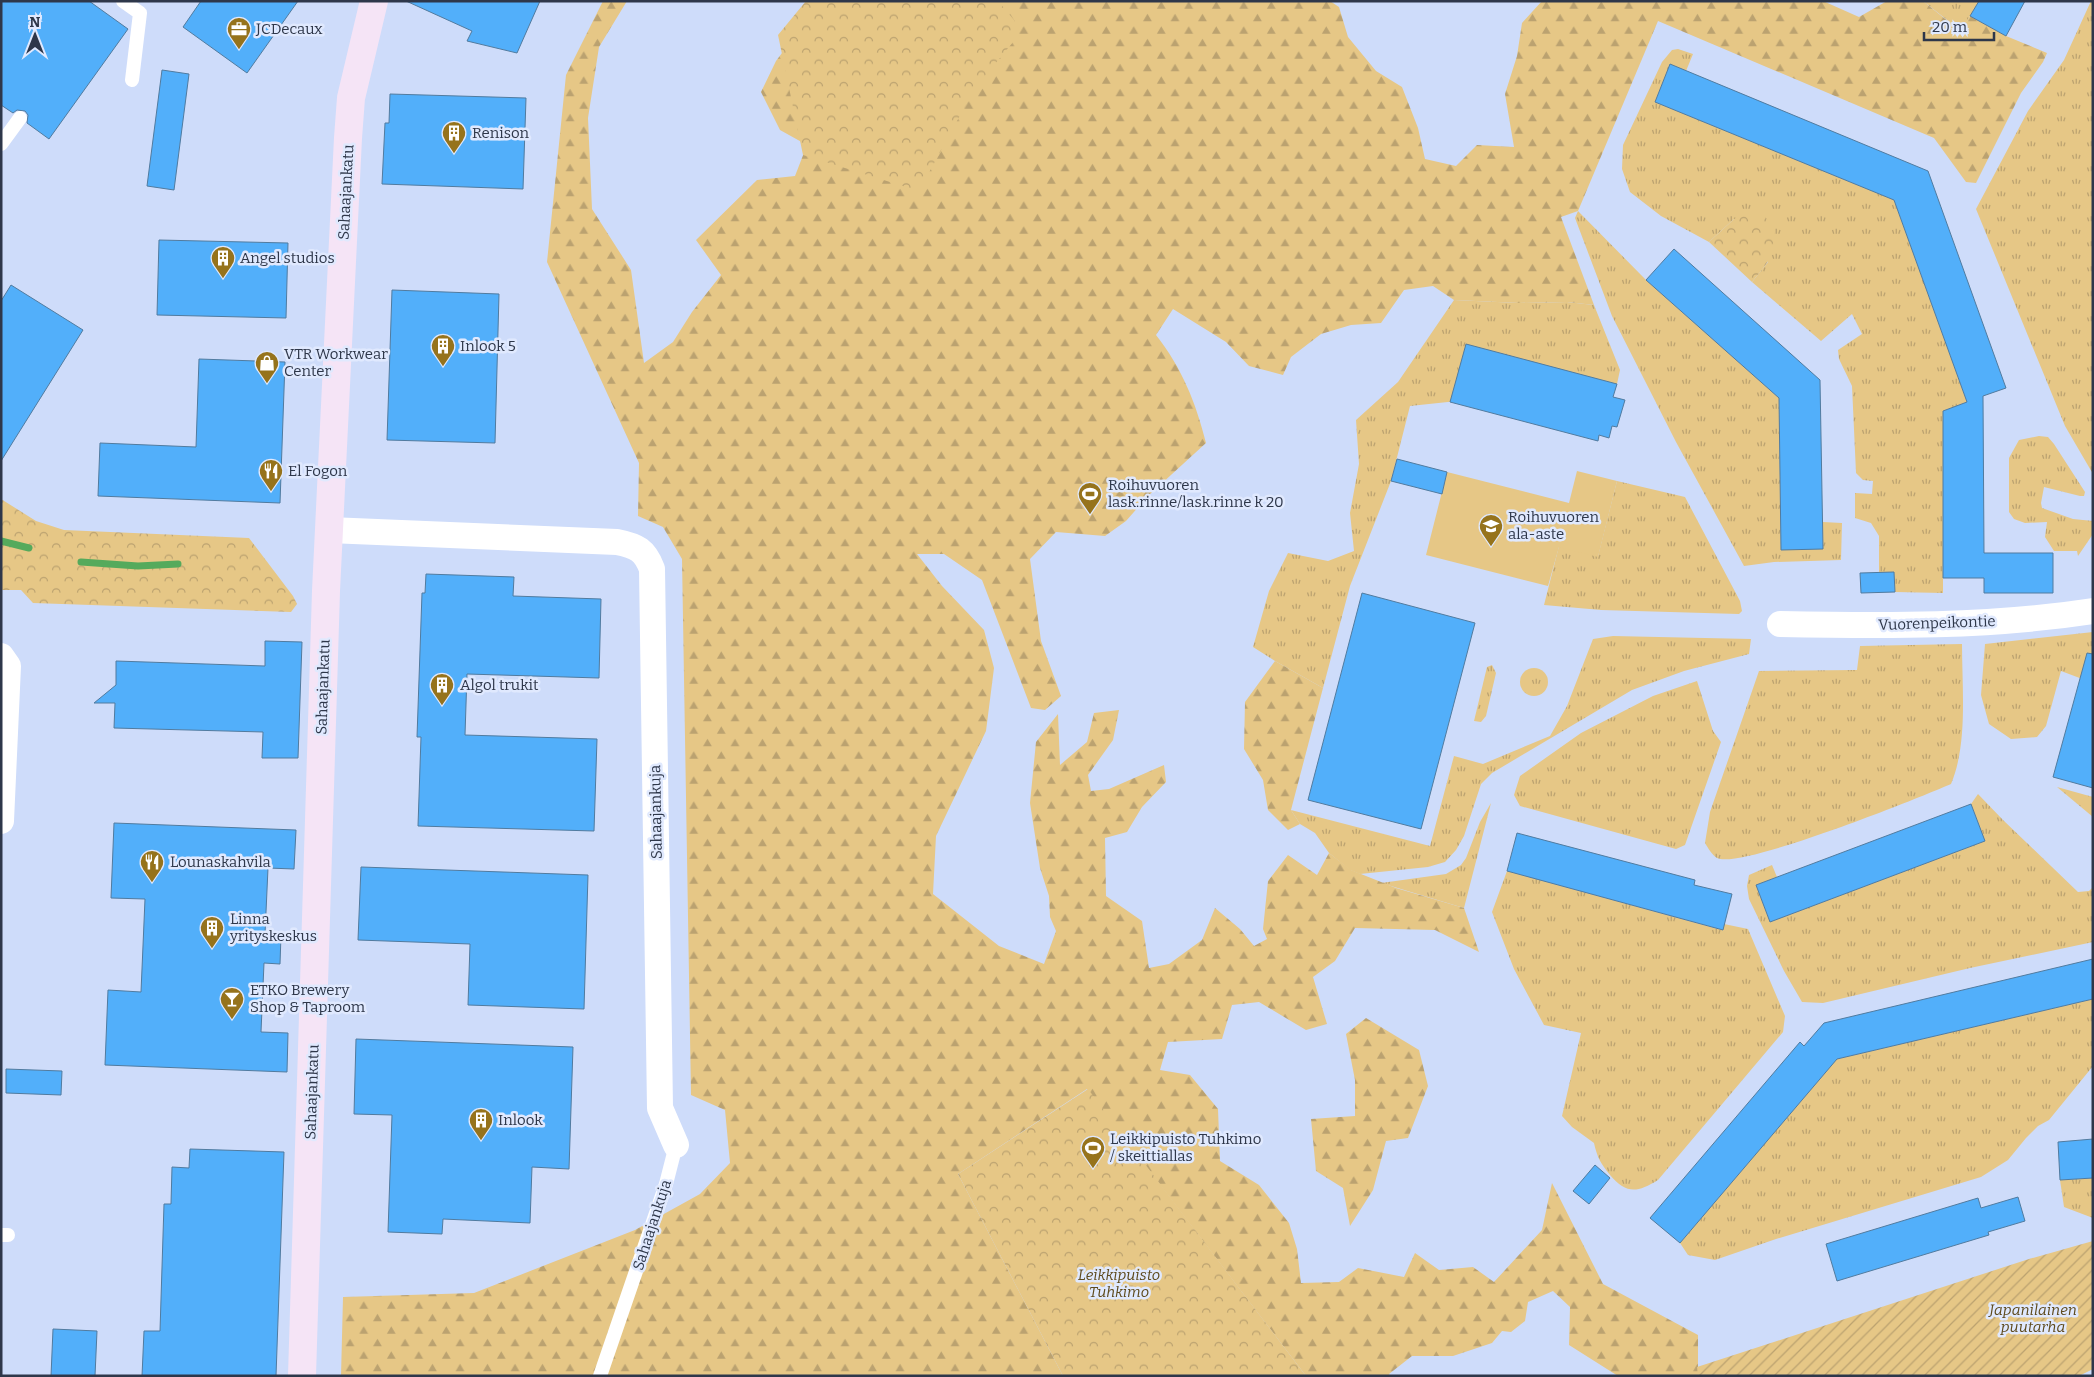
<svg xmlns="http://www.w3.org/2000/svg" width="2094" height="1377" font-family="Bitter,serif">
  <defs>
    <pattern id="grass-tufts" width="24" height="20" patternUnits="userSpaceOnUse" patternTransform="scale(1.25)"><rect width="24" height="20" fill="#e6c786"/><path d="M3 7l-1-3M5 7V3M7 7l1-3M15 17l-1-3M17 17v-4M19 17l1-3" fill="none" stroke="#bba270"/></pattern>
    <pattern id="forest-firs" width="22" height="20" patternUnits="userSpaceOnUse" patternTransform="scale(1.25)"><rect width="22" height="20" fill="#e6c786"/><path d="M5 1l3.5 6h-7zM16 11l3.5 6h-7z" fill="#bba270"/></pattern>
    <pattern id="park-crowns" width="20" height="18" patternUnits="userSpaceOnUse" patternTransform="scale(1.25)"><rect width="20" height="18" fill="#e6c786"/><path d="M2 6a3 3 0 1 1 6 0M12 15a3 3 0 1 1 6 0" fill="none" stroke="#bba270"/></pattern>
    <pattern id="garden-furrows" width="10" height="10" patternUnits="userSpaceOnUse" patternTransform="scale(1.25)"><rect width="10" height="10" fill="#e6c786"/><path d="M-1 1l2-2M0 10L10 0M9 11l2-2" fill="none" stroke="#bba270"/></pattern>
  </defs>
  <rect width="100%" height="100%" fill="#cedcfa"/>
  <g fill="url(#grass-tufts)">
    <polygon points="1923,1 1979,1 1961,31"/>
    <polygon points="2091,1 2093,1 2093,474 2065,426 1976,209 2028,111 2064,60"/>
    <polygon points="1678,49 1693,54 1686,71 1670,65 1655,102 1894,200 1967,402 1943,411 1943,593 1895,592 1894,572 1879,572 1879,536 1871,523 1855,518 1855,493 1872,494 1873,481 1863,480 1856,473 1852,386 1839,359 1838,350 1862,334 1852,314 1821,341 1752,282 1768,262 1734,219 1709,242 1661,216 1630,192 1622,169 1623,145 1662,62 1672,50"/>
    <polygon points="1578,211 1646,280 1779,398 1781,549 1823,549 1823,522 1842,523 1841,560 1774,562 1744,566 1676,442 1612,316 1575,218"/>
    <polygon points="1454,300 1519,303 1567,302 1594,305 1620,370 1617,384 1410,406 1391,481 1350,586 1323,688 1275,661 1253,647 1269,591 1288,553 1328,561 1354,551 1350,513 1359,464 1356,420 1398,382"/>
    <polygon points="2039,436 2048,437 2054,444 2085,492 2084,496 2080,496 2044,487 2041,503 2042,508 2073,519 2093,521 2093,534 2078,556 2077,551 2054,551 2045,537 2047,522 2025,523 2014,519 2009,512 2009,458 2019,440"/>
    <polygon points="1617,481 1685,497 1740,601 1742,611 1739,614 1601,610 1544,605 1559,546 1598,556"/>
    <polygon points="2093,632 2093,683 2061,671 2046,726 2037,737 2011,739 1989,724 1981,695 1985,644"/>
    <polygon points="1613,636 1751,639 1749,654 1684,671 1632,690 1492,773 1481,784 1464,836 1456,850 1445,862 1428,867 1360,874 1350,870 1329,853 1315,833 1300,824 1291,810 1430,846 1454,756 1483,764 1550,736 1567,706 1593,639"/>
    <path d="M 1962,644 C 1962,688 1968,744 1951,784 C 1919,798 1740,870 1717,858 C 1712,855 1708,848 1705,843 L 1710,812 L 1759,671 L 1857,670 L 1860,646 Z"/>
    <polygon points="1492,665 1496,673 1486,716 1481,722 1474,721 1487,667"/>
    <circle cx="1534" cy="682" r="14"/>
    <polygon points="1697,681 1713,731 1721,742 1685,845 1676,849 1520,806 1514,795 1520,776 1581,733 1653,696"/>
    <polygon points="2057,787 2093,797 2093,817"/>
    <polygon points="1978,794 2003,820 2078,892 2089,891 2093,887 2093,942 1970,968 1823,1003 1802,1002 1784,971 1749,899 1747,886 1749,875 1772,865 1777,877 1756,885 1770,922 1985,841 1971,804"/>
    <polygon points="1491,803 1464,908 1381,883 1446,874 1461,865 1466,858 1480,822"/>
    <path d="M 1507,871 L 1722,930 L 1724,924 L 1748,929 L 1785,1016 L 1783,1032 L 1658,1180 C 1637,1193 1626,1194 1610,1175 C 1601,1164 1597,1157 1594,1143 L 1572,1127 L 1562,1116 L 1581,1033 L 1544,1025 L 1514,969 L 1492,912 Z"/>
    <polygon points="2093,999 2093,1066 2049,1120 2038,1126 2026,1138 2008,1160 1981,1177 1776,1239 1715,1260 1688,1255 1680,1243 1829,1068 1833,1060"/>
    <polygon points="2093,1178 2093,1218 2064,1207 2060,1180"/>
  </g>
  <g fill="url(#forest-firs)">
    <path d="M 603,1 L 627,1 L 599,47 L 588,118 L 592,209 L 631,270 L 644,363 L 673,342 L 692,312 L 721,275 L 696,240 L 757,180 L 795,176 L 807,145 L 780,130 L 761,92 L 776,61 L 821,1 L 1330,1 L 1339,7 L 1348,37 L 1376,71 L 1402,87 L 1418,128 L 1425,159 L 1456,166 L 1477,145 L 1514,147 L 1505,94 L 1517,56 L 1522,23 L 1542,1 L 1823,1 L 1859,17 L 1887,1 L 1923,1 L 1960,31 L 1970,16 L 2006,36 L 2047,53 L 2043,62 L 2021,93 L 1976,183 L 1966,182 L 1934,138 L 1658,21 L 1578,211 L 1561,217 L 1594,305 L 1567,302 L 1519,303 L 1454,300 L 1433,286 L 1404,290 L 1381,323 L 1351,325 L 1321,334 L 1291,357 L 1283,375 L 1249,366 L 1226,342 L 1173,309 L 1156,335 C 1182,368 1196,403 1206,443 L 1148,496 L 1126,521 L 1105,536 L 1056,532 L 1030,559 L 1041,641 L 1061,696 L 1045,710 L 1031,708 L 982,580 L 944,554 L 917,554 L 942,586 L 984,630 L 994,668 L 986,731 L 936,836 L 933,894 L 999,946 L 1044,964 L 1056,931 L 1050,917 L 1049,896 L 1040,868 L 1030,803 L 1036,742 L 1058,714 L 1060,765 L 1087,742 L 1094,713 L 1119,710 L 1113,740 L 1088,775 L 1091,791 L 1109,789 L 1164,765 L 1166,782 L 1142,807 L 1127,832 L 1105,838 L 1106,896 L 1142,921 L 1149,968 L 1169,964 L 1202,940 L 1215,908 L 1240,929 L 1254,946 L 1267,939 L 1263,929 L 1268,881 L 1288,855 L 1317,875 L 1329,853 L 1351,870 L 1396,888 L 1464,908 L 1479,952 L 1435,930 L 1355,928 L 1335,961 L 1313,977 L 1327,1024 L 1306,1030 L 1259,1002 L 1232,1005 L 1222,1039 L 1168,1042 L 1160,1070 L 1190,1075 L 1218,1109 L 1220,1161 L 1259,1185 L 1289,1223 L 1297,1249 L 1301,1283 L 1339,1282 L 1358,1268 L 1404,1277 L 1415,1253 L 1439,1270 L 1473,1267 L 1494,1282 L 1542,1230 L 1552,1183 L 1603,1284 L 1698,1335 L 1698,1376 L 1618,1376 L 1569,1345 L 1570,1307 L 1553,1291 L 1528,1302 L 1525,1321 L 1511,1332 L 1502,1331 L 1492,1343 L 1453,1356 L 1412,1356 L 1389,1374 L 1390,1376 L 1306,1376 L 1087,1089 L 958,1174 L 1063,1376 L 341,1376 L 343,1297 L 474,1293 L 635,1230 L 700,1194 L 730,1163 L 725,1110 L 691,1095 L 682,559 L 663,527 L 638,516 L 639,463 L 547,262 L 566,75 Z"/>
    <polygon points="1275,661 1323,688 1291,810 1300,824 1288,830 1268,810 1263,780 1244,749 1245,702"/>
    <polygon points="1366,1018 1419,1050 1428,1086 1408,1138 1386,1141 1373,1190 1350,1226 1343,1188 1316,1171 1311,1119 1355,1116 1355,1080 1346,1034"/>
  </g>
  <g fill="url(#park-crowns)">
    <polygon points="806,1 998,1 1014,20 1014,41 975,88 919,191 803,155 778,35"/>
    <path d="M 1749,213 L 1764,216 L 1774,226 C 1777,254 1769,261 1752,282 L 1709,242 L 1734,219 Z"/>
    <polygon points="1,499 36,521 64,530 249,538 293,596 297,604 291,612 33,603 21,590 1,590"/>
    <polygon points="1088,1089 1306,1376 1063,1376 958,1174"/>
  </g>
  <polygon fill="url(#garden-furrows)" points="2093,1241 2093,1369 2079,1376 1698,1376 1697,1367 2029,1259"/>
  <polygon fill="#e6c786" points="1577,471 1617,481 1598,557 1559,547 1548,586 1426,555 1447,472 1569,503"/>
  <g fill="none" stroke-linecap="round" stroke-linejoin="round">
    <g stroke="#55aa5c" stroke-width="7">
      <polyline points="1,541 29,548"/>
      <polyline points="81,562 138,566 178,564"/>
    </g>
  </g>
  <g fill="#52affa" stroke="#517b9f">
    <polygon points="1,1 89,1 128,29 49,139 27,123 28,115 25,111 17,110 13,113 1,105"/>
    <polygon points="201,1 298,1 247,73 183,27"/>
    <polygon points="406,1 540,1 517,53 467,41 472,31"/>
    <polygon points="1979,1 2025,1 2006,36 1970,16"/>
    <polygon points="1670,64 1928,171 2006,388 1983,396 1984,553 2053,553 2053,593 1984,593 1984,578 1943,578 1943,411 1967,402 1894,200 1655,102"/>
    <polygon points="162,70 189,74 174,190 147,186"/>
    <polygon points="390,94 526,98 523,189 382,184 385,123 389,123"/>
    <polygon points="159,240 288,243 286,318 157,315"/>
    <polygon points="1674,249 1820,380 1823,549 1781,550 1779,398 1646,280"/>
    <polygon points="11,285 83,330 1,461 1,301"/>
    <polygon points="392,290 499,294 495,443 387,440"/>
    <polygon points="1466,344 1617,384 1613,397 1625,400 1617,427 1612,426 1609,438 1599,435 1598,441 1450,402"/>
    <polygon points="199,359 285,362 280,503 98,496 100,443 196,447"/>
    <polygon points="1397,459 1447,472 1442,494 1391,481"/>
    <polygon points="1894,572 1895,592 1861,593 1860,573"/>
    <polygon points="426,574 514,577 513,596 601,599 599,678 467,674 465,735 597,739 594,831 418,826 421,737 417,737 422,593 425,593"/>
    <polygon points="1362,593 1475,623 1421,829 1308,800"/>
    <polygon points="265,641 302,642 298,758 262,758 263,732 114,728 115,703 94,703 116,685 116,661 265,666"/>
    <polygon points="2087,653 2093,654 2093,788 2053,777"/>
    <polygon points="1971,804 1985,841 1770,922 1756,885"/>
    <polygon points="114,823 296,830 294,869 268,868 265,934 281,935 280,964 264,963 261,1032 288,1033 287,1072 105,1065 108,990 141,992 145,899 111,898"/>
    <polygon points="1517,833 1695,880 1694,885 1732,894 1723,930 1507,871"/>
    <polygon points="361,867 588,875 584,1009 468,1005 470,944 358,940"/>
    <polygon points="2093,959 2093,999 1837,1059 1680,1243 1650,1218 1800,1042 1804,1046 1824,1023"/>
    <polygon points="356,1039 573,1047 569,1169 532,1167 530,1223 443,1219 442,1234 388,1232 392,1115 354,1114"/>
    <polygon points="6,1069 62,1071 61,1095 6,1093"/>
    <polygon points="2093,1139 2093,1178 2060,1180 2058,1142"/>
    <polygon points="190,1149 284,1152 276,1376 142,1376 144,1331 160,1331 164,1204 171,1204 172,1167 189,1168"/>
    <polygon points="1595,1165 1610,1178 1589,1204 1573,1191"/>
    <polygon points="2018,1197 2025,1221 1988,1232 1989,1235 1837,1281 1826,1244 1978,1198 1981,1208"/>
    <polygon points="53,1329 97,1331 95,1376 51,1376"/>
  </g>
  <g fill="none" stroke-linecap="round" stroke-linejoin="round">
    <g stroke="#fff" stroke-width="14">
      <polyline points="123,1 140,13 132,80"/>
      <polyline points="1,144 20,118"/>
      <polyline points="1,1235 8,1235"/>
      <polyline points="600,1376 666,1184 676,1145"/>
    </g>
    <g stroke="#fff" stroke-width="26">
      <path d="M 329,530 L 617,542 C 637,546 645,550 652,569 L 660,1108 L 676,1145"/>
      <path d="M 1780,624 C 1885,626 1989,627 2093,611"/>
      <polyline points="1,656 8,666 1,821"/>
    </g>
    <polyline stroke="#f5e4f6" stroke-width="28" points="302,1376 326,591 348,138 351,98 374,1"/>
  </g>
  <defs>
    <g id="office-pin" transform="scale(1.25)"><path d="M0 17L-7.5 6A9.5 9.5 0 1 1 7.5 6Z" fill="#96731c" stroke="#e0e9fe"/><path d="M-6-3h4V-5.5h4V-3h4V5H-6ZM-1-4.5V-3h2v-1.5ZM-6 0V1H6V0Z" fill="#fff"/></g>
    <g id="building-pin" transform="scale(1.25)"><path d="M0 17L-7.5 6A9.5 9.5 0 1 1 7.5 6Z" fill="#96731c" stroke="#e0e9fe"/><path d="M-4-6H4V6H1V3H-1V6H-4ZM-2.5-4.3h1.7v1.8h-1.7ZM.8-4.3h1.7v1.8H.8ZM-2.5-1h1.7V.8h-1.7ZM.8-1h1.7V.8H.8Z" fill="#fff"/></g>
    <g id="shop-pin" transform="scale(1.25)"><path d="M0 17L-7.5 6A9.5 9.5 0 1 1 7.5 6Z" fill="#96731c" stroke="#e0e9fe"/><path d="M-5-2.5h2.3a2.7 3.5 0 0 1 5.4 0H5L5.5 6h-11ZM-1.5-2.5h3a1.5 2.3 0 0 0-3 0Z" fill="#fff"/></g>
    <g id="restaurant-pin" transform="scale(1.25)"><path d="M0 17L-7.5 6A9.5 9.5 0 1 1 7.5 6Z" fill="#96731c" stroke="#e0e9fe"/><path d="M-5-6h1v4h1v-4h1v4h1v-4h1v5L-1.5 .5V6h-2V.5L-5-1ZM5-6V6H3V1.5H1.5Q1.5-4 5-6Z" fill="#fff"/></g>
    <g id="stadium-pin" transform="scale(1.25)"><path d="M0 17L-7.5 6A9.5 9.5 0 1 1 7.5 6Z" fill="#96731c" stroke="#e0e9fe"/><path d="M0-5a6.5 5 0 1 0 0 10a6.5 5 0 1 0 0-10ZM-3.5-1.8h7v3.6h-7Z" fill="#fff"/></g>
    <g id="school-pin" transform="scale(1.25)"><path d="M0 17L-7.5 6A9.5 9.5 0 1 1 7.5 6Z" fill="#96731c" stroke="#e0e9fe"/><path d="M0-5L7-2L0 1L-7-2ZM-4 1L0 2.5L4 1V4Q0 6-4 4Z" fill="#fff"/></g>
    <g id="bar-pin" transform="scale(1.25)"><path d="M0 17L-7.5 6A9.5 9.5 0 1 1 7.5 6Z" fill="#96731c" stroke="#e0e9fe"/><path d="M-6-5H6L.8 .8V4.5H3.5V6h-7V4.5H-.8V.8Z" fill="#fff"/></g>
  </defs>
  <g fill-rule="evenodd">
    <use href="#office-pin" x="239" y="29"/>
    <use href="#building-pin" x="454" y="133"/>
    <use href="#building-pin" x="223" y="258"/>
    <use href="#building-pin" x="443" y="346"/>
    <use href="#shop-pin" x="267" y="363"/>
    <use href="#restaurant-pin" x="271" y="471"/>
    <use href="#stadium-pin" x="1090" y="494"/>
    <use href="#school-pin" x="1491" y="526"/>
    <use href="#building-pin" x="442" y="685"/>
    <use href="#restaurant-pin" x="152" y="862"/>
    <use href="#building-pin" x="212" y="928"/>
    <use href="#bar-pin" x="232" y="999"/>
    <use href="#building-pin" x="481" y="1120"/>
    <use href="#stadium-pin" x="1093" y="1148"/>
  </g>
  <g text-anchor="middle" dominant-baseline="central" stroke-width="5" stroke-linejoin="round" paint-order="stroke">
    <g font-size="15" fill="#2e374a" stroke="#e0e9fe" text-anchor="start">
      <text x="256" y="29">JCDecaux</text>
      <text x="472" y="133">Renison</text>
      <text x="240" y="258">Angel studios</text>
      <text x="460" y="346">Inlook 5</text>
      <text x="284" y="354">VTR Workwear<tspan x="284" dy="17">Center</tspan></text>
      <text x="288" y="471">El Fogon</text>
      <text x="1108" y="485">Roihuvuoren<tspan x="1108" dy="17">lask.rinne/lask.rinne k 20</tspan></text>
      <text x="1508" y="517">Roihuvuoren<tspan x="1508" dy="17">ala-aste</tspan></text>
      <text x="460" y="685">Algol trukit</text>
      <text x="170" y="862">Lounaskahvila</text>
      <text x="230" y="919">Linna<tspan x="230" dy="17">yrityskeskus</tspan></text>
      <text x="250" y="990">ETKO Brewery<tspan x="250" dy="17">Shop &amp; Taproom</tspan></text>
      <text x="498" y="1120">Inlook</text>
      <text x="1110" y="1139">Leikkipuisto Tuhkimo<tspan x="1110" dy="17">/ skeittiallas</tspan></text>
    </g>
    <g font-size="15" fill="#2e374a" stroke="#e0e9fe">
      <text transform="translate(346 192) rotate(-87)">Sahaajankatu</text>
      <text transform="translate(1937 623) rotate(-2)">Vuorenpeikontie</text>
      <text transform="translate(323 687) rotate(-88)">Sahaajankatu</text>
      <text transform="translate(656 812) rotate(-91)">Sahaajankuja</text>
      <text transform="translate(312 1092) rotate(-88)">Sahaajankatu</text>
      <text transform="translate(652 1225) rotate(-72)">Sahaajankuja</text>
    </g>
    <g font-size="15" font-style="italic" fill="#5e4a1d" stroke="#e0e9fe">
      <text x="1119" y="1275">Leikkipuisto<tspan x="1119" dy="17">Tuhkimo</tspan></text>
      <text x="2033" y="1310">Japanilainen<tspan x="2033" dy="17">puutarha</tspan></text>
    </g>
  </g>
  <rect width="2094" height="1377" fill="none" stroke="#2e374a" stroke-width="5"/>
  <g transform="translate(35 35)" stroke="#e0e9fe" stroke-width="4" paint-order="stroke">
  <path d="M0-4L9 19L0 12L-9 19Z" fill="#2e374a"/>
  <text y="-8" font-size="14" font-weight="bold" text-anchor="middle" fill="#2e374a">N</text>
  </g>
  <path d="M1924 32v8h70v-8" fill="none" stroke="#2e374a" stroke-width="2.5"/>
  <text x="1932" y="32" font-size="15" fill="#2e374a" stroke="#e0e9fe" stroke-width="4" paint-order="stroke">20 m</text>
</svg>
